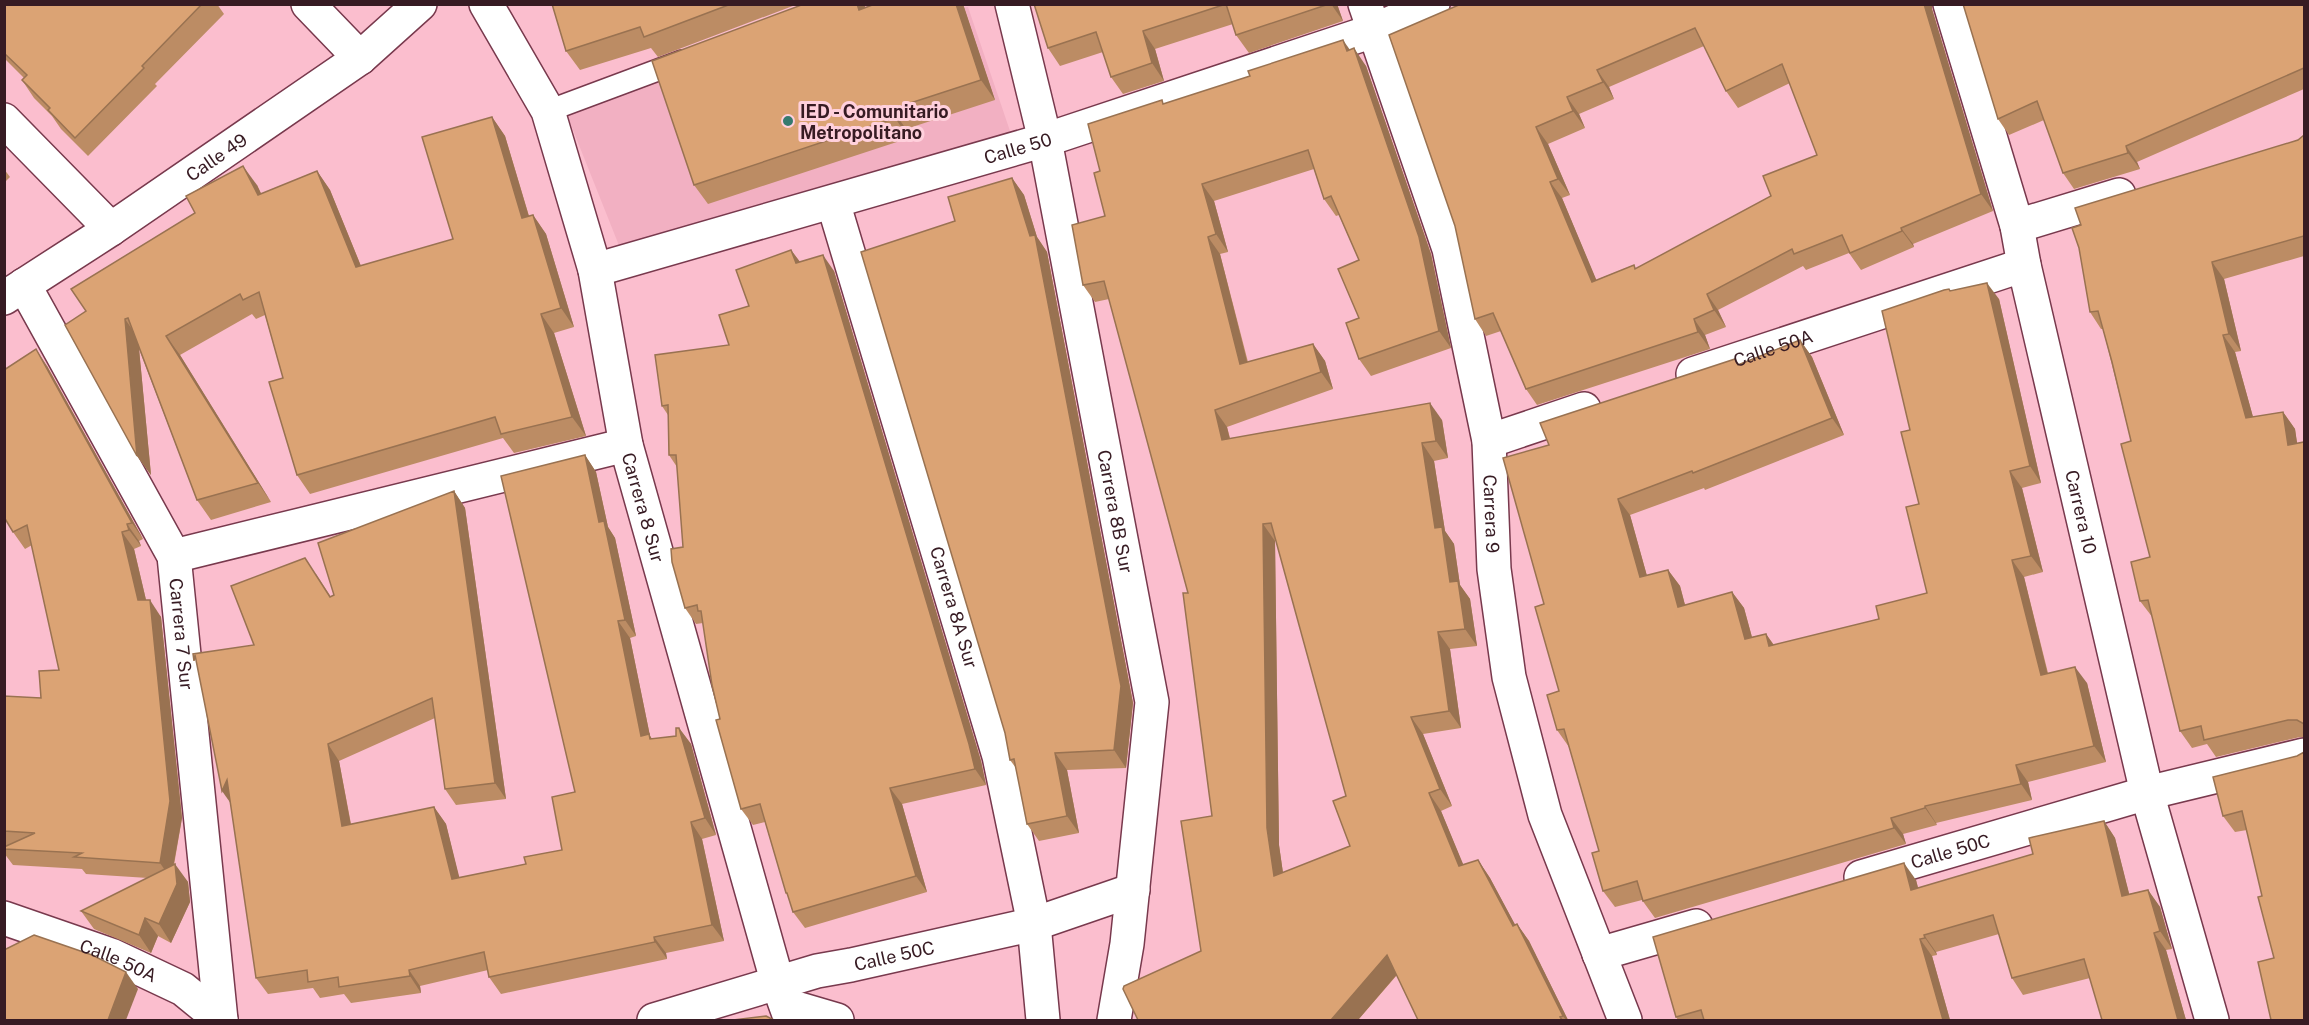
<svg xmlns="http://www.w3.org/2000/svg" width="2309" height="1025" font-family="'Public Sans',sans-serif">
  <rect width="100%" height="100%" fill="#fbbece"/>
  <polygon fill="#f2b0c2" points="868,5 895,5 899,19 968,7 1010,131 1002,138 622,253 565,110"/>
  <g fill="none" stroke-linecap="round" stroke-linejoin="round">
    <g stroke="#78394d" stroke-width="24">
      <polyline id="lane" points="548,111 682,61"/>
    </g>
    <g stroke="#78394d" stroke-width="36">
      <g id="street">
        <polyline points="308,4 360,58"/>
        <path id="s1" d="M 486,4 L 548,111 L 595,270 L 626,445 L 778,984 L 791,1020"/>
        <path id="s2" d="M 1012,4 L 1045,140 L 1152,702 L 1127,944 L 1114,1020"/>
        <polyline points="4,120 111,229"/>
        <path id="s3" d="M 833,202 L 999,756 L 1034,924 L 1043,1020"/>
        <polyline points="2017,226 2119,195"/>
        <path id="s4" d="M 595,270 L 1045,140 L 1373,31 L 1433,4"/>
        <path id="s5" d="M 24,285 L 174,556 L 221,1020"/>
        <path id="s6" d="M 1693,374 L 2024,265"/>
        <polyline points="1489,441 1584,409"/>
        <polyline points="174,556 626,445"/>
        <path id="s7" d="M 1861,877 L 2147,793 L 2304,755"/>
        <path id="s8" d="M 4,918 L 111,955 L 183,989 L 221,1020"/>
        <polyline points="1599,954 1696,926"/>
        <polyline points="786,1005 837,1020"/>
        <path id="s9" d="M 654,1020 L 817,971 L 851,965 L 1034,924 L 1133,890"/>
      </g>
    </g>
    <g stroke="#78394d" stroke-width="36">
      <g id="secondary">
        <path id="s10" d="M 1365,4 L 1449,249 L 1489,441 L 1494,569 L 1509,677 L 1545,815 L 1625,1020"/>
        <path id="s11" d="M 1950,4 L 2017,226 L 2024,265 L 2147,793 L 2212,1020"/>
        <path id="s12" d="M 4,298 L 111,229 L 360,58 L 420,4"/>
      </g>
    </g>
    <use href="#lane" stroke="#fff" stroke-width="21"/>
    <use href="#street" stroke="#fff" stroke-width="33"/>
    <use href="#secondary" stroke="#fff" stroke-width="33"/>
  </g>
  <g fill="#bc8c64" fill-rule="evenodd">
    <polygon points="4,4 217,4 224,14 155,84 157,86 88,156 61,129 52,116 34,98 22,80 24,78 4,58"/>
    <polygon points="552,4 798,4 658,57 651,48 580,70 566,51"/>
    <polygon points="864,4 865,7 963,4 995,100 906,129 909,138 708,204 694,185"/>
    <polygon points="1034,4 1337,4 1343,21 1249,53 1236,35 1233,24 1155,49 1164,81 1123,94 1111,77 1103,52 1060,66 1048,48"/>
    <path d="M 1461,4 L 1932,9 L 1993,211 L 1913,244 L 1914,247 L 1861,270 L 1849,253 L 1806,270 L 1803,266 L 1718,310 L 1726,327 L 1705,335 L 1710,349 L 1537,405 L 1526,389 L 1501,331 L 1486,336 L 1475,319 ZM 1704,46 L 1726,91 L 1738,108 L 1790,83 L 1817,155 L 1771,196 L 1636,269 L 1634,265 L 1596,280 L 1562,198 L 1570,195 L 1548,144 L 1585,128 L 1579,114 L 1614,99 L 1609,87 Z"/>
    <polygon points="1963,4 2304,4 2304,89 2137,162 2140,169 2074,189 2063,173 2044,120 2009,135 1998,119"/>
    <path d="M 1350,50 L 1366,66 L 1431,254 L 1451,348 L 1371,376 L 1359,359 L 1359,260 L 1339,215 L 1336,216 L 1324,199 L 1314,169 L 1214,201 L 1228,252 L 1220,254 L 1248,362 L 1313,344 L 1325,361 L 1333,389 L 1227,427 L 1230,438 L 1442,420 L 1448,458 L 1434,461 L 1445,531 L 1454,544 L 1460,585 L 1470,599 L 1477,646 L 1450,649 L 1461,728 L 1423,734 L 1452,806 L 1441,811 L 1463,865 L 1478,860 L 1490,878 L 1515,925 L 1517,924 L 1529,941 L 1568,1020 L 1418,1020 L 1397,975 L 1358,1020 L 1138,1020 L 1201,951 L 1212,816 L 1188,593 L 1109,299 L 1095,302 L 1083,285 L 1105,216 L 1100,171 L 1165,104 ZM 1275,541 L 1276,541 L 1346,796 L 1350,846 L 1283,873 L 1279,845 Z"/>
    <polygon points="492,117 505,136 529,216 533,215 546,234 574,327 554,333 586,436 514,453 503,438 310,494 297,475 283,378 265,315 256,319 252,314 180,355 271,502 211,520 197,500 139,349 151,475 137,456 86,311 257,185 261,194 317,171 330,190 361,266 453,239"/>
    <polygon points="2304,135 2304,256 2224,279 2241,351 2235,352 2253,417 2283,412 2295,429 2297,444 2304,442 2304,737 2300,737 2216,757 2207,744 2192,748 2180,731 2153,618 2140,601 2150,557 2131,441 2103,329 2101,329 2090,312 2081,225 2298,140"/>
    <polygon points="4,169 10,177 4,183"/>
    <polygon points="1012,178 1024,195 1037,237 1047,252 1133,703 1126,768 1067,770 1079,833 1039,841 1027,824 1016,768 1010,760 1005,733 955,221"/>
    <polygon points="791,250 800,262 834,271 981,761 986,785 902,804 927,892 805,928 793,912 789,898 786,893 765,822 753,825 741,809 720,719 703,623 696,624 685,608 683,547 677,467 669,455 668,415 662,406 729,345 749,306"/>
    <polygon points="1949,289 1951,291 1999,299 2041,483 2022,488 2043,572 2024,577 2048,673 2087,683 2106,762 2028,782 2032,800 1936,823 1937,825 1903,834 1906,844 1655,918 1642,900 1615,907 1603,891 1599,851 1569,747 1557,730 1559,691 1544,604 1549,445 1739,364 1800,340 1812,357 1844,435 1705,490 1704,488 1630,515 1647,576 1668,570 1680,586 1685,605 1732,592 1744,608 1752,637 1766,634 1774,645 1879,619 1927,593 1919,504 1910,430"/>
    <polygon points="47,366 143,539 139,541 141,546 134,549 146,600 161,617 182,818 174,865 188,882 190,902 171,943 158,936 151,953 94,929 81,911 148,878 86,874 82,869 13,865 4,853 4,696 41,698 59,670 32,545 25,549 13,532"/>
    <polygon points="585,455 596,472 608,527 615,538 636,636 630,638 650,736 652,739 676,736 679,728 691,744 716,835 702,839 724,941 666,953 667,959 501,994 489,977 488,970 420,986 421,993 351,1003 344,994 320,998 313,988 268,994 256,978 254,645 316,574 331,597 334,595 454,491 465,508 506,799 456,805 445,789 435,718 339,761 351,824 434,807 446,824 459,878 526,864 562,850 575,792"/>
    <polygon points="2297,756 2274,958 2262,896 2247,830 2235,832 2223,816"/>
    <polygon points="2104,821 2115,838 2129,894 2148,890 2160,907 2172,949 2166,950 2186,1020 2102,1020 2090,978 2023,995 2012,978 1999,934 1936,952 1937,955 1932,956 1950,1020 1678,1020 1676,1017 1916,880 1918,888 2033,854"/>
  </g>
  <g fill="#997251">
    <polygon points="857,4 864,4 873,29 859,10"/>
    <polygon points="956,4 963,4 995,100 981,80"/>
    <polygon points="1331,4 1337,4 1343,21"/>
    <polygon points="1924,4 1932,4 1932,9 1993,211 1981,194"/>
    <polygon points="1143,31 1155,49 1164,81 1152,63"/>
    <polygon points="1343,40 1355,57 1347,51"/>
    <polygon points="1354,48 1366,66 1431,254 1451,348 1439,331"/>
    <polygon points="1597,70 1609,87 1614,99 1603,82"/>
    <polygon points="1567,97 1579,114 1585,128 1573,111"/>
    <polygon points="892,109 906,129 909,138 895,118"/>
    <polygon points="492,117 505,136 535,237 522,218"/>
    <polygon points="1536,127 1548,144 1570,195 1558,179"/>
    <polygon points="2126,146 2137,162 2140,169 2128,153"/>
    <polygon points="243,166 257,185 271,214 258,195"/>
    <polygon points="317,171 330,190 369,286 356,267"/>
    <polygon points="1012,178 1024,195 1037,237 1047,252 1133,703 1126,768 1114,750 1030,236"/>
    <polygon points="1550,182 1562,198 1604,298 1592,282"/>
    <polygon points="1202,184 1214,201 1228,252 1216,234"/>
    <polygon points="533,215 546,234 574,327 561,308"/>
    <polygon points="1901,228 1913,244 1914,247 1902,231"/>
    <polygon points="1208,237 1220,254 1252,381 1240,364"/>
    <polygon points="791,250 803,266 796,263"/>
    <polygon points="823,255 834,271 981,761 986,785 975,769"/>
    <polygon points="2212,262 2224,279 2241,351 2229,334"/>
    <polygon points="1987,283 1999,299 2041,483 2030,466"/>
    <polygon points="1707,294 1718,310 1726,327 1714,310"/>
    <polygon points="541,314 554,333 586,436 572,417"/>
    <polygon points="125,319 138,338 151,475 137,456"/>
    <polygon points="1694,319 1705,335 1710,349 1698,332"/>
    <polygon points="2223,335 2235,352 2258,435 2246,418"/>
    <polygon points="166,336 180,355 271,502 258,483"/>
    <polygon points="1800,340 1812,357 1844,435 1832,418"/>
    <polygon points="1313,344 1325,361 1333,389 1321,372"/>
    <polygon points="36,349 47,366 143,539 132,523"/>
    <polygon points="1430,403 1442,420 1448,458 1436,441"/>
    <polygon points="1215,410 1227,427 1234,457 1222,440"/>
    <polygon points="2283,412 2295,429 2300,462 2288,445"/>
    <polygon points="1422,443 1434,461 1445,531 1454,544 1460,585 1470,599 1477,646 1465,629 1450,582 1435,528"/>
    <polygon points="585,455 596,472 608,527 615,538 636,636 625,620 599,522"/>
    <polygon points="2010,471 2022,488 2043,572 2031,556"/>
    <polygon points="454,491 465,508 506,799 495,783"/>
    <polygon points="1618,499 1630,515 1652,594 1640,577"/>
    <polygon points="127,524 139,541 141,546 129,530"/>
    <polygon points="1263,524 1275,541 1279,845 1286,894 1274,876 1267,828"/>
    <polygon points="122,532 134,549 150,617 138,600"/>
    <polygon points="2012,560 2024,577 2052,692 2041,675"/>
    <polygon points="1668,570 1680,586 1690,624 1678,607"/>
    <polygon points="1732,592 1744,608 1757,656 1745,639"/>
    <polygon points="150,600 161,617 182,818 171,879 160,863"/>
    <polygon points="618,621 630,638 650,736 660,751 641,736"/>
    <polygon points="1438,632 1450,649 1461,728 1449,711"/>
    <polygon points="1766,634 1777,650 1769,646"/>
    <polygon points="2075,667 2087,683 2106,762 2094,746"/>
    <polygon points="1411,717 1423,734 1452,806 1440,789"/>
    <polygon points="679,728 691,744 716,835 705,818"/>
    <polygon points="328,744 339,761 354,842 342,826"/>
    <polygon points="1055,753 1067,770 1079,833 1067,816"/>
    <polygon points="2016,765 2028,782 2032,800 2021,784"/>
    <polygon points="227,780 234,808 222,791"/>
    <polygon points="890,788 902,804 927,892 916,876"/>
    <polygon points="1429,793 1441,811 1471,883 1459,866"/>
    <polygon points="1925,806 1936,823 1937,825 1925,808"/>
    <polygon points="434,807 446,824 464,896 452,879"/>
    <polygon points="1891,818 1903,834 1906,844 1894,828"/>
    <polygon points="2104,821 2115,838 2134,913 2122,896"/>
    <polygon points="691,822 702,839 724,941 712,925"/>
    <polygon points="1478,860 1490,878 1525,943 1513,926"/>
    <polygon points="1904,863 1916,880 1923,907 1911,890"/>
    <polygon points="175,864 188,882 190,902 171,943 159,924"/>
    <polygon points="2148,890 2160,907 2172,949 2160,931"/>
    <polygon points="145,918 158,936 151,953 139,935"/>
    <polygon points="1517,924 1529,941 1568,1020 1566,1020 1563,1016"/>
    <polygon points="2154,933 2166,950 2186,1020 2178,1020"/>
    <polygon points="1924,935 1936,952 1937,955 1925,938"/>
    <polygon points="654,937 666,953 667,959 655,942"/>
    <polygon points="1920,939 1932,956 1950,1020 1943,1020"/>
    <polygon points="1387,955 1399,972 1358,1020 1331,1020"/>
    <polygon points="409,970 420,986 421,993 410,976"/>
    <polygon points="126,972 138,989 126,1020 108,1020"/>
  </g>
  <g fill="#dba374" stroke="#997251" stroke-width="1.5" fill-rule="evenodd">
    <polygon points="4,4 202,4 142,66 144,68 75,138 48,110 50,108 22,80 27,75 4,53"/>
    <polygon points="552,4 731,4 644,37 640,27 566,51"/>
    <polygon points="804,4 857,4 859,10 875,4 956,4 981,80 892,109 895,118 694,185 652,61"/>
    <polygon points="1034,4 1226,4 1143,31 1152,63 1111,77 1096,32 1048,48"/>
    <polygon points="1226,4 1329,4 1236,35"/>
    <path d="M 1461,4 L 1924,4 L 1981,194 L 1901,228 L 1902,231 L 1850,253 L 1842,235 L 1794,254 L 1792,249 L 1707,294 L 1714,310 L 1694,319 L 1698,332 L 1526,389 L 1493,313 L 1475,319 L 1455,226 L 1389,35 ZM 1695,28 L 1726,91 L 1782,64 L 1817,155 L 1763,176 L 1771,196 L 1635,269 L 1634,265 L 1592,282 L 1550,182 L 1558,179 L 1536,127 L 1573,111 L 1567,97 L 1603,82 L 1597,70 Z"/>
    <polygon points="1963,4 2304,4 2304,68 2126,146 2128,153 2063,173 2037,101 1998,119"/>
    <path d="M 1343,40 L 1347,51 L 1354,48 L 1419,237 L 1439,331 L 1359,359 L 1346,323 L 1359,318 L 1338,269 L 1359,260 L 1331,196 L 1324,199 L 1308,150 L 1202,184 L 1216,234 L 1208,237 L 1240,364 L 1313,344 L 1321,372 L 1215,410 L 1222,440 L 1430,403 L 1436,441 L 1422,443 L 1435,528 L 1442,527 L 1450,582 L 1458,581 L 1465,629 L 1438,632 L 1449,711 L 1411,717 L 1440,789 L 1429,793 L 1459,866 L 1478,860 L 1513,926 L 1517,924 L 1563,1016 L 1560,1017 L 1562,1020 L 1418,1020 L 1387,955 L 1331,1020 L 1138,1020 L 1123,989 L 1124,986 L 1201,951 L 1181,821 L 1212,816 L 1183,593 L 1188,593 L 1104,281 L 1083,285 L 1072,225 L 1105,216 L 1094,173 L 1100,171 L 1088,124 L 1162,100 L 1163,104 L 1250,76 L 1248,71 ZM 1271,523 L 1346,796 L 1333,801 L 1350,846 L 1274,876 L 1267,828 L 1263,524 Z"/>
    <polygon points="492,117 522,218 533,215 561,308 541,314 572,417 501,434 495,417 297,475 269,382 283,378 259,292 243,300 240,294 166,336 258,483 197,500 128,318 125,319 137,456 65,325 86,311 71,289 195,213 186,196 243,166 258,195 317,171 356,267 453,239 422,137"/>
    <polygon points="2304,135 2304,236 2212,262 2229,334 2223,335 2246,418 2283,412 2288,445 2304,442 2304,724 2297,720 2288,720 2204,740 2201,726 2180,731 2148,600 2140,601 2131,562 2150,557 2121,444 2131,441 2112,362 2098,311 2090,312 2079,248 2072,228 2081,225 2075,208 2298,140"/>
    <polygon points="1012,178 1030,236 1035,235 1121,686 1114,750 1055,753 1067,816 1027,824 1014,759 1010,760 1005,733 861,252 955,221 948,197"/>
    <polygon points="791,250 796,263 823,255 969,744 975,769 890,788 916,876 793,912 787,893 786,893 760,804 741,809 716,720 720,719 712,685 701,611 698,611 697,605 685,608 672,562 671,549 683,547 676,455 669,455 668,405 662,406 655,355 729,345 719,315 749,306 736,270"/>
    <polygon points="1987,283 2030,466 2010,471 2031,556 2012,560 2041,675 2075,667 2094,746 2016,765 2021,784 1925,806 1925,808 1891,818 1894,828 1643,901 1637,881 1603,891 1592,853 1599,851 1564,729 1557,730 1547,695 1559,691 1535,607 1544,604 1503,458 1549,445 1540,423 1735,359 1738,365 1800,340 1832,418 1693,473 1692,471 1618,499 1640,577 1668,570 1678,607 1732,592 1745,639 1766,634 1769,646 1879,619 1876,606 1927,593 1906,507 1919,504 1901,432 1910,430 1882,311 1944,290 1949,289 1950,291"/>
    <polygon points="36,349 132,523 127,524 129,530 122,532 138,600 150,600 170,801 160,863 74,857 82,853 4,849 4,847 35,833 4,831 4,696 41,698 39,671 59,670 27,525 13,532 4,517 4,370"/>
    <polygon points="585,455 599,522 604,521 625,620 618,621 641,736 649,734 650,739 676,736 676,728 679,728 705,818 691,822 712,925 654,937 655,942 489,977 484,952 409,970 410,976 339,987 338,977 308,982 307,970 256,978 227,780 222,791 195,655 194,661 193,654 254,645 231,586 305,558 330,597 334,595 318,543 454,491 495,783 445,789 432,698 328,744 342,826 434,807 452,879 526,864 524,857 562,850 552,797 575,792 501,476"/>
    <polygon points="2304,752 2304,1020 2271,1020 2258,962 2274,958 2258,897 2262,896 2242,811 2223,816 2213,777 2297,756"/>
    <polygon points="2104,821 2122,896 2148,890 2160,931 2154,933 2178,1020 2102,1020 2084,959 2012,978 1993,915 1924,935 1925,938 1920,939 1943,1020 1704,1020 1701,1010 1676,1017 1653,937 1904,863 1911,890 2033,854 2029,838"/>
    <polygon points="175,864 177,884 159,924 145,918 139,935 81,911"/>
    <polygon points="34,935 92,955 126,972 108,1020 4,1020 4,950"/>
    <polygon points="766,1016 774,1020 733,1020"/>
  </g>
  <circle fill="#357a6f" stroke="#ffd0dc" stroke-width="2" cx="788" cy="121" r="6"/>
  <g text-anchor="middle" dominant-baseline="central" stroke-width="6" stroke-linejoin="round" paint-order="stroke">
    <g font-size="18" font-weight="bold" fill="#371b23" stroke="#ffd0dc" text-anchor="start">
      <text x="800" y="111">IED - Comunitario<tspan x="800" dy="21">Metropolitano</tspan></text>
    </g>
    <g font-size="18" fill="#371b23" stroke="#ffd0dc">
      <text stroke="none"><textPath href="#s4" startOffset="440">Calle 50</textPath></text>
      <text stroke="none"><textPath href="#s12" startOffset="255">Calle 49</textPath></text>
      <text stroke="none"><textPath href="#s6" startOffset="84">Calle 50A</textPath></text>
      <text stroke="none"><textPath href="#s1" startOffset="532">Carrera 8 Sur</textPath></text>
      <text stroke="none"><textPath href="#s2" startOffset="518">Carrera 8B Sur</textPath></text>
      <text stroke="none"><textPath href="#s11" startOffset="525">Carrera 10</textPath></text>
      <text stroke="none"><textPath href="#s10" startOffset="528">Carrera 9</textPath></text>
      <text stroke="none"><textPath href="#s3" startOffset="423">Carrera 8A Sur</textPath></text>
      <text stroke="none"><textPath href="#s5" startOffset="388">Carrera 7 Sur</textPath></text>
      <text stroke="none"><textPath href="#s7" startOffset="93">Calle 50C</textPath></text>
      <text stroke="none"><textPath href="#s9" startOffset="249">Calle 50C</textPath></text>
      <text stroke="none"><textPath href="#s8" startOffset="122">Calle 50A</textPath></text>
    </g>
  </g>
  <rect width="2309" height="1025" fill="none" stroke="#371b23" stroke-width="12"/>
</svg>
